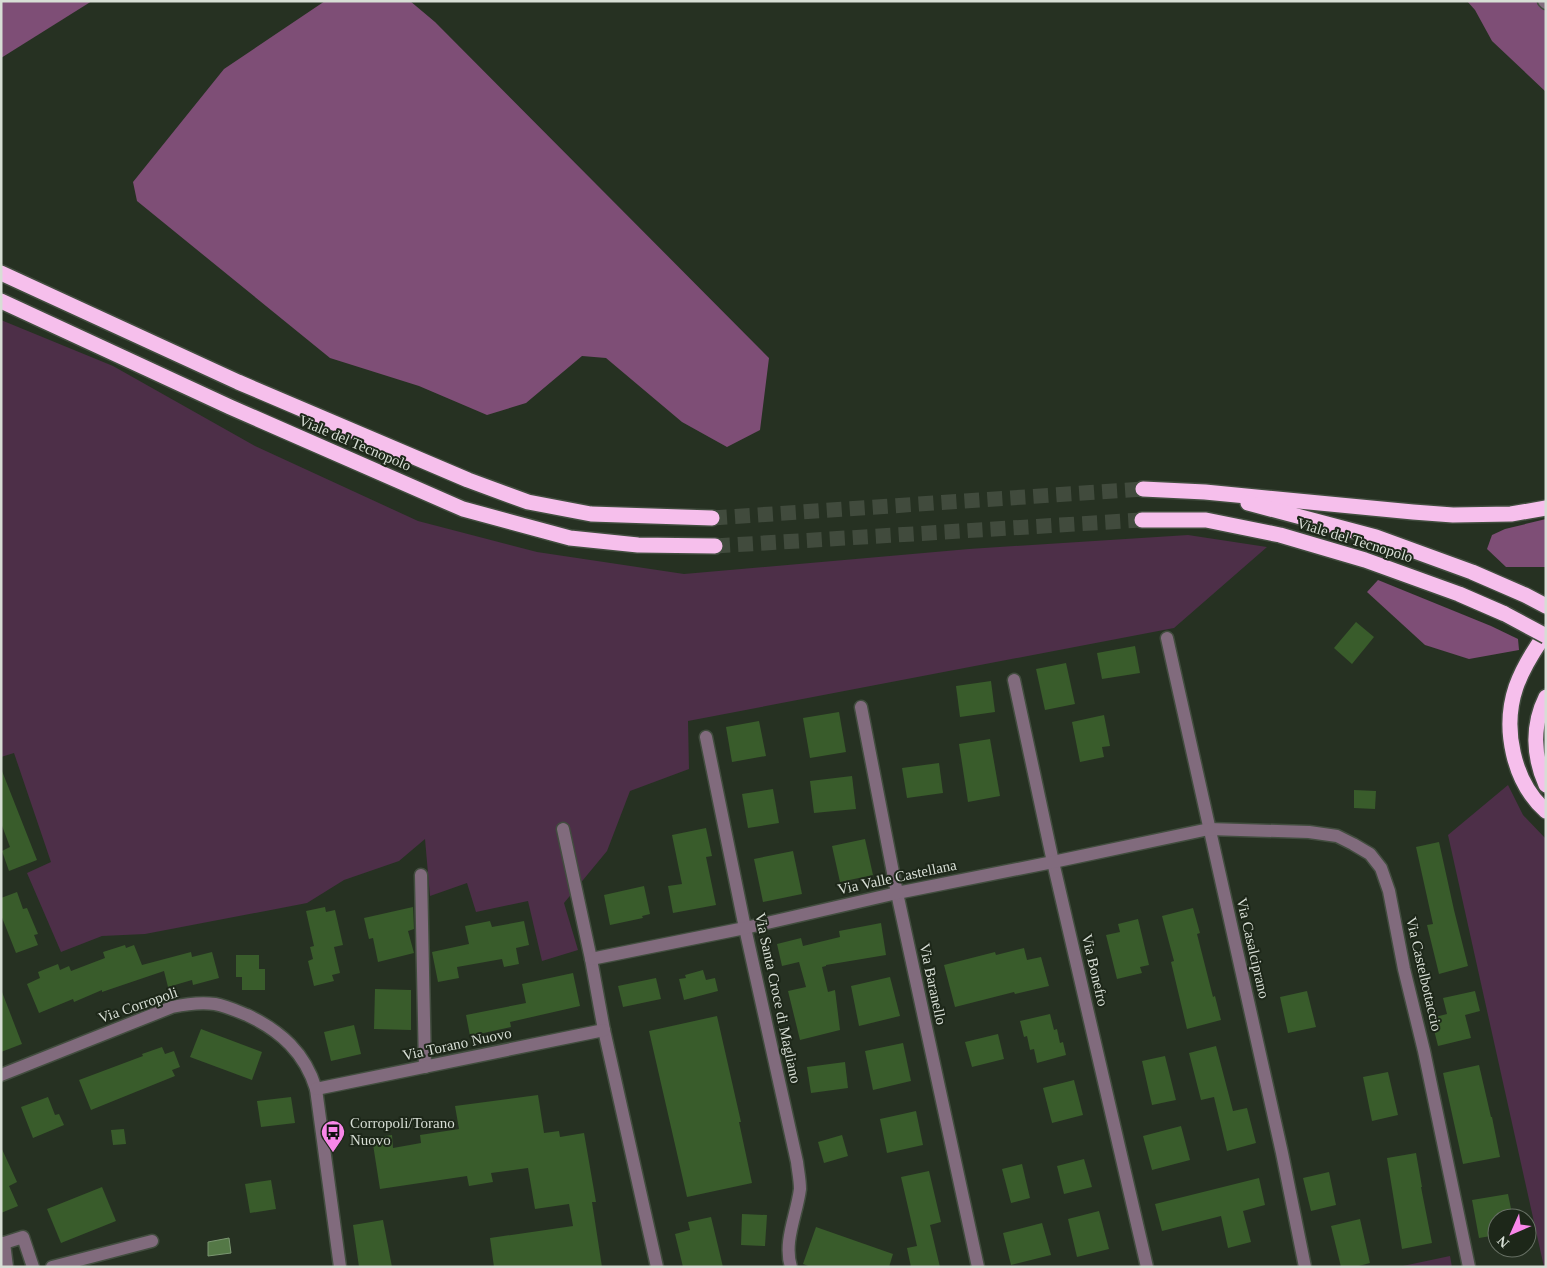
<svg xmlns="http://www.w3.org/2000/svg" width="1547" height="1268" font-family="'Times New Roman',serif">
  <rect width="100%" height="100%" fill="#263122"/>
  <g fill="#4d2f48">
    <polygon points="1,320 113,366 255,446 418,521 537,552 684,574 969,549 1188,535 1267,547 1174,628 688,721 689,769 630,791 607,851 564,903 578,950 542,961 528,901 476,912 467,883 430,896 425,839 399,861 344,880 307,903 145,934 102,936 61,952 27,873 51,862 14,753 1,757"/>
    <polygon points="1508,785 1523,815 1546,839 1546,1267 1544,1267 1448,835"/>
    <polygon points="1450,1256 1452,1267 1398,1267"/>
  </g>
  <g fill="#7e4e76">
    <polygon points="1,1 92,1 1,58"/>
    <polygon points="325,1 410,1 435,22 769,358 760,430 727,447 682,422 606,358 582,356 526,403 487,415 419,386 330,358 137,201 133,182 224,69"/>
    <polygon points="1467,1 1542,1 1546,6 1546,92 1492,41 1475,10"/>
    <polygon points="1546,519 1546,567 1506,567 1487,549 1492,535 1505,529"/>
    <polygon points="1378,580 1491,626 1518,639 1519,650 1469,659 1425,645 1367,592"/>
  </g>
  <polygon fill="#547846" stroke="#7b9771" points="229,1238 231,1253 208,1256 208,1242"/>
  <g fill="#395c2b">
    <polygon points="1356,622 1374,637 1352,664 1334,648"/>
    <polygon points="1135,646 1140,673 1102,679 1097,653"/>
    <polygon points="1066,663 1075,704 1045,710 1036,669"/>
    <polygon points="991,681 995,712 960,717 956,686"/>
    <polygon points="839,712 846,752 810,758 803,718"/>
    <polygon points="1104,715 1110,746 1102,747 1104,757 1080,762 1072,722"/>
    <polygon points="759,721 766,756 732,762 726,727"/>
    <polygon points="990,739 1000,796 968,802 959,744"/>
    <polygon points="939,763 943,793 907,798 902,768"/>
    <polygon points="2,771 37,860 9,871 2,851 10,847 1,823"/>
    <polygon points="852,776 856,809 814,813 810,781"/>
    <polygon points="773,789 779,823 748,828 742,794"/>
    <polygon points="1354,790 1376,791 1375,809 1354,808"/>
    <polygon points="706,828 712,856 706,857 716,905 673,913 668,886 682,884 672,835"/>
    <polygon points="865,839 873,875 840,882 832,846"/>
    <polygon points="1439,842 1454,910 1468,966 1439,974 1427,925 1433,924 1416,847"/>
    <polygon points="793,851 802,894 763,902 754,859"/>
    <polygon points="644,886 650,914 642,916 643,918 610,925 604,895"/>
    <polygon points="17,892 23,909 27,908 38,934 34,935 38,945 16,953 1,915 1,898"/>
    <polygon points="325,907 326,912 335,910 343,945 334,947 340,973 332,975 334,981 314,986 308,961 313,959 310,947 314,946 306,911"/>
    <polygon points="413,907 414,929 408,931 414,953 378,962 373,938 369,939 364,918"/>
    <polygon points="1193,908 1200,933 1197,934 1213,997 1215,996 1221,1020 1187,1029 1171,962 1174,961 1162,916"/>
    <polygon points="1138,919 1149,965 1140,967 1142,973 1117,979 1106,935 1120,932 1118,924"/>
    <polygon points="490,921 492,927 524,921 529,945 516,948 519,964 504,967 502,959 457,967 459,978 438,982 432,952 469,944 465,926"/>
    <polygon points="881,923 886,955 826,965 826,966 822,967 828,992 835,990 840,1030 800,1040 788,991 806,987 799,962 782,966 777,944 801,938 803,946 840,937 839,931"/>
    <polygon points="125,945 126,948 134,945 142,965 191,952 192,957 212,952 219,978 193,985 192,980 168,987 164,971 102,992 102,990 74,1002 73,999 39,1013 27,984 40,978 38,972 58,964 60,970 69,966 71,971 105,958 103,952"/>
    <polygon points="1024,948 1027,960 1041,957 1049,986 1015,994 1014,992 955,1007 944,965 995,952 996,955"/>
    <polygon points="236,955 259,955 259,969 265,969 265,990 242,990 242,977 236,977"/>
    <polygon points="703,970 706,980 715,978 718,991 684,1000 679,979 686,978 685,975"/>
    <polygon points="573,973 580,1006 510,1022 511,1027 470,1036 466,1015 526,1003 522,984"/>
    <polygon points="890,977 900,1016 859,1026 851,986"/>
    <polygon points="656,978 661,999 623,1007 618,986"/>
    <polygon points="375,989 411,990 411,1030 374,1029"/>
    <polygon points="1307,991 1316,1027 1288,1033 1280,997"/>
    <polygon points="1475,991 1480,1011 1465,1015 1471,1038 1438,1046 1431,1018 1447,1014 1443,998"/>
    <polygon points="2,992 22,1044 1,1052 1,993"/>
    <polygon points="1050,1014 1054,1030 1057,1029 1060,1043 1063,1042 1066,1055 1037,1063 1034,1049 1030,1050 1027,1036 1024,1037 1020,1021"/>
    <polygon points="717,1016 741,1122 739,1122 752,1183 687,1197 649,1031"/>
    <polygon points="354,1025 361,1054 331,1061 324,1032"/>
    <polygon points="201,1029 262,1052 252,1080 190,1057"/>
    <polygon points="998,1034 1004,1059 972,1067 965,1042"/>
    <polygon points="903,1043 911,1081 873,1090 865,1051"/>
    <polygon points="1216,1046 1233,1111 1247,1108 1256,1143 1227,1151 1214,1097 1201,1100 1189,1053"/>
    <polygon points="162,1047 165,1054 174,1051 180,1067 172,1070 175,1076 91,1110 79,1080 143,1056 142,1054"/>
    <polygon points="1165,1056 1176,1100 1152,1105 1142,1061"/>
    <polygon points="845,1062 848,1088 811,1093 807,1067"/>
    <polygon points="1479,1065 1491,1117 1492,1117 1500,1157 1463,1164 1443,1073"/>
    <polygon points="1388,1072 1398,1115 1372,1121 1363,1077"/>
    <polygon points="1074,1080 1083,1115 1052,1123 1043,1088"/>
    <polygon points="538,1095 544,1133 559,1131 560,1137 584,1133 596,1202 592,1202 602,1267 494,1267 490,1238 573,1226 569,1204 535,1209 528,1168 491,1173 493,1182 469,1186 467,1176 380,1189 372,1138 392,1135 393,1148 421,1143 420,1135 459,1129 455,1106"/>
    <polygon points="48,1097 55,1115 59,1114 64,1125 33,1138 21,1107"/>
    <polygon points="291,1097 295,1123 261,1127 257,1101"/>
    <polygon points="916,1111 923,1145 887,1153 880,1119"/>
    <polygon points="1181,1126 1190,1160 1152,1170 1143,1136"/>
    <polygon points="124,1129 126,1144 113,1145 111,1130"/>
    <polygon points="842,1135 848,1156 824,1163 818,1142"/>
    <polygon points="1,1147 17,1182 9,1186 18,1206 1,1213"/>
    <polygon points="1416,1153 1422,1187 1421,1187 1432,1243 1402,1249 1387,1158"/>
    <polygon points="1084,1159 1092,1187 1064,1194 1057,1166"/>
    <polygon points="1022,1164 1030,1198 1011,1203 1002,1169"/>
    <polygon points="929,1171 941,1222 930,1225 940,1267 911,1267 907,1248 917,1246 901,1177"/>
    <polygon points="1329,1172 1336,1205 1311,1211 1303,1178"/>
    <polygon points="1259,1178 1265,1205 1243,1211 1251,1242 1228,1248 1221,1216 1162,1231 1155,1204"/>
    <polygon points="271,1180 276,1209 250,1213 245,1184"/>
    <polygon points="102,1187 116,1221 61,1243 47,1209"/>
    <polygon points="1508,1194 1513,1218 1497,1218 1497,1235 1479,1238 1472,1200"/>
    <polygon points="1099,1211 1109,1249 1077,1257 1068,1219"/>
    <polygon points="742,1214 767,1215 765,1246 741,1245"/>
    <polygon points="711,1217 723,1267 683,1267 675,1234 690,1230 688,1222"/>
    <polygon points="1360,1219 1370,1263 1355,1267 1341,1267 1331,1226"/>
    <polygon points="383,1220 392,1267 359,1267 353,1225"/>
    <polygon points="1042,1223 1051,1255 1011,1265 1003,1233"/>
    <polygon points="816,1227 893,1254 889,1267 811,1267 803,1264"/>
  </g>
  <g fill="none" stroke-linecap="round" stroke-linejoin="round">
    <g stroke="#414b3d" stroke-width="15" stroke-dasharray="15 8" stroke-linecap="butt">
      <polyline points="712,518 1143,489"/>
      <polyline points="715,546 1142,520"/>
    </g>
    <g stroke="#424d3f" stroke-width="15">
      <g id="minor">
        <polyline points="1544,1 1546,3"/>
        <polyline points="1167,638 1282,1153 1305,1267"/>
        <polyline points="1014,680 1053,862 1147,1267"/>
        <polyline points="861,707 897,893 978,1267"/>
        <path d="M 706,737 L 745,928 L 797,1162 C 798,1171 800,1180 800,1189 C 797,1214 783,1242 791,1267"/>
        <polyline points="563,829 591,959 604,1030 657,1267"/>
        <polyline points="421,875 425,1067"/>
        <polyline points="591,959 745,928 897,893 1053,862 1209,829 1309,832 1337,836 1353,844 1370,854 1381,868 1389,891 1404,969 1424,1051 1469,1267"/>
        <path d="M 1,1075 L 172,1007 C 186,1004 200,1002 215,1004 C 226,1006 237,1011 247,1015 C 281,1031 305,1053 316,1089 L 340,1267"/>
        <polyline points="316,1089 604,1030"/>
        <polyline points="4,1243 7,1267"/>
        <polyline points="1,1244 23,1237 33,1267"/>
        <polyline points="52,1267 152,1241"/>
      </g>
    </g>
    <g stroke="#424d3f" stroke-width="18">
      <g id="highway">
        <polyline points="1,273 238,382 468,480 528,502 591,514 712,518"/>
        <polyline points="1,301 230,407 463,509 570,538 638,545 715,546"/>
        <polyline points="1143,489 1205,492 1413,512 1453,515 1511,514 1546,508"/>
        <polyline points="1248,503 1376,537 1472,572 1525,595 1546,606"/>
        <polyline points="1142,520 1206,520 1280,535 1365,560 1459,594 1505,614"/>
        <path d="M 1546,633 C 1534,650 1523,667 1516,687 C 1502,728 1513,782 1546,811"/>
        <path d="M 1546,697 C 1532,725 1533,756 1546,785"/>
      </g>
    </g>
    <use href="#minor" stroke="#816b7d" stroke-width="12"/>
    <use href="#highway" stroke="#f6bfec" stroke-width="15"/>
    <g stroke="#424d3f" stroke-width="18" stroke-linecap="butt">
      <polyline id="highway-bridge" points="1505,614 1546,636"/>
    </g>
    <use href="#highway-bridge" stroke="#f6bfec" stroke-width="15"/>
  </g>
  <defs>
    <g id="bus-pin" transform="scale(1.25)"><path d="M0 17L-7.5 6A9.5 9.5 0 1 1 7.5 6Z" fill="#f987e9" stroke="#1d2719"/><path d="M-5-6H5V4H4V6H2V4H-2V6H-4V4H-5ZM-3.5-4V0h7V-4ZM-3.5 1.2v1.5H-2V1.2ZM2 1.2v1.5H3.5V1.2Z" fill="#111"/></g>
  </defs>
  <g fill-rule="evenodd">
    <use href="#bus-pin" x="333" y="1132"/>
  </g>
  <g text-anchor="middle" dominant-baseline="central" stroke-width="4" stroke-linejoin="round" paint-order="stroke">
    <g font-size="15" fill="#d7ded5" stroke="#1d2719">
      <text transform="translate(355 443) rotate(23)">Viale del Tecnopolo</text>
      <text transform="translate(1355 540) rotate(17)">Viale del Tecnopolo</text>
      <text transform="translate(897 877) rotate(-12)">Via Valle Castellana</text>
      <text transform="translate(1253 948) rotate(77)">Via Casalciprano</text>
      <text transform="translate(1095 970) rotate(77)">Via Bonefro</text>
      <text transform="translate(1424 974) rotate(77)">Via Castelbottaccio</text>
      <text transform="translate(933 984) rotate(78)">Via Baranello</text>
      <text transform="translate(778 998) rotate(78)">Via Santa Croce di Magliano</text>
      <text transform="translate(138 1005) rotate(-19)">Via Corropoli</text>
      <text transform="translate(457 1044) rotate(-12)">Via Torano Nuovo</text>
    </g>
    <g font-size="15" fill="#d7ded5" stroke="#1d2719" text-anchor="start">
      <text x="350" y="1123">Corropoli/Torano<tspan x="350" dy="17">Nuovo</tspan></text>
    </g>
  </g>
  <rect width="1547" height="1268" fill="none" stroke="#d7ded5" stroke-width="5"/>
  <g transform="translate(1512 1233) rotate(225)"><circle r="24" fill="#1d2719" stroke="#677064"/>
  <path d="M0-4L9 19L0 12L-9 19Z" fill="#f987e9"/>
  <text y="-8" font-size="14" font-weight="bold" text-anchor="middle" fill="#d7ded5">N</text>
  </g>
</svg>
